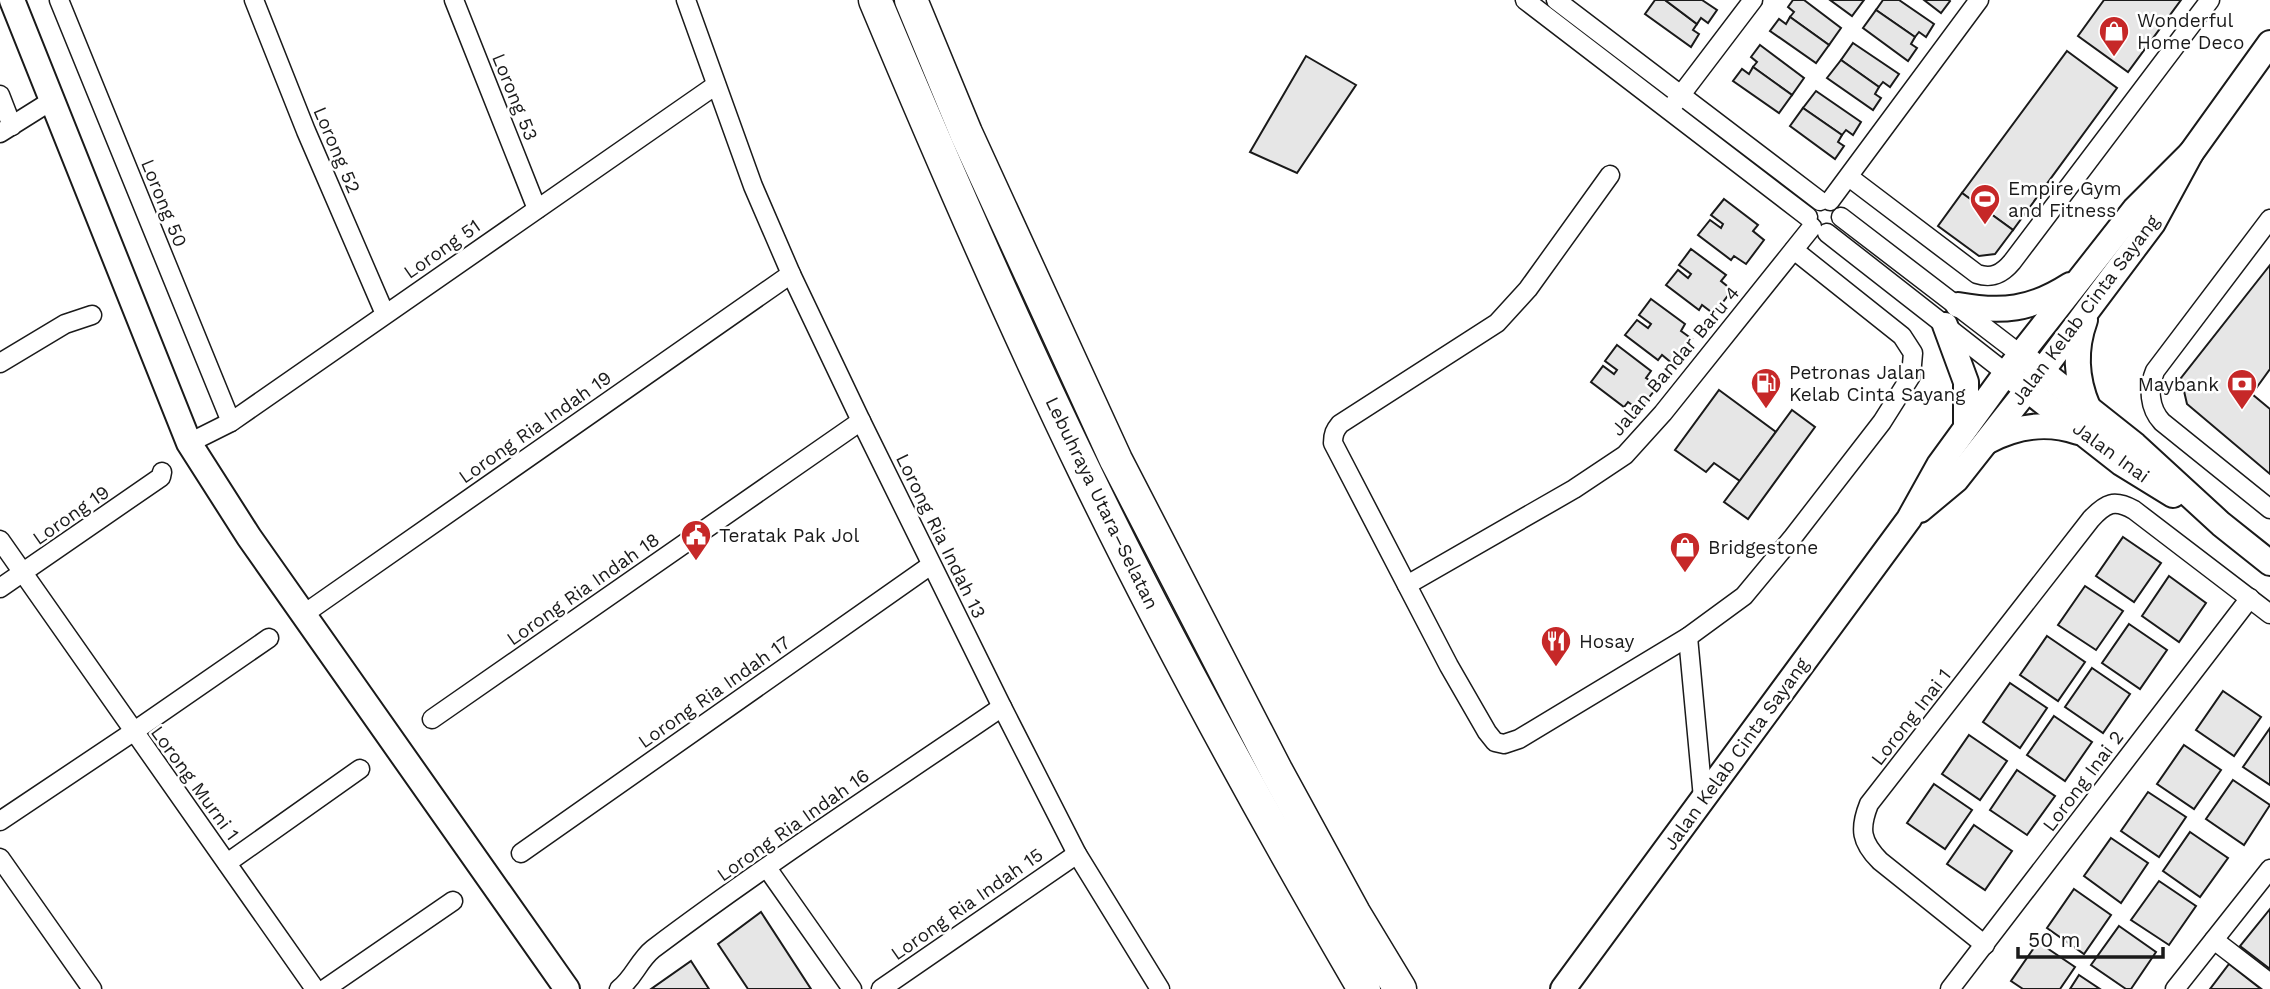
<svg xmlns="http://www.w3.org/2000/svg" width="2270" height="989" font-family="'Work Sans',sans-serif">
  <rect width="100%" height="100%" fill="#fff"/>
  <g fill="#e6e6e6" stroke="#1a1a1a" stroke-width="2">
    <polygon points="1655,0 1665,0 1697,24 1693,30 1699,34 1691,47 1645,14"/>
    <polygon points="1665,0 1702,0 1717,10 1708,23 1701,18 1697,24"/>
    <polygon points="1793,0 1804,0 1841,28 1829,45 1790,17 1794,12 1788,7"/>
    <polygon points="1830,0 1864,0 1852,16"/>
    <polygon points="1883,0 1899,0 1934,24 1926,37 1919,32 1915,37 1876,10"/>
    <polygon points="1924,0 1949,0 1950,1 1941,13"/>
    <polygon points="2104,0 2181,0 2128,72 2078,36"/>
    <polygon points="1876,10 1915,37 1911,44 1917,48 1908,61 1863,28"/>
    <polygon points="1790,17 1829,45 1816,63 1770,31 1779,19 1786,24"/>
    <polygon points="1853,43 1899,74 1890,87 1883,82 1879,87 1841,60"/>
    <polygon points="1760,45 1804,78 1792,95 1753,67 1757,62 1751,57"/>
    <polygon points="2067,51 2117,88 2013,230 1962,193"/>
    <polygon points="1306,56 1356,85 1297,173 1250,152"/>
    <polygon points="1841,60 1879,87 1875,94 1881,98 1873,110 1827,78"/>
    <polygon points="1753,67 1792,95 1779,113 1733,81 1742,69 1749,74"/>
    <polygon points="1816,91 1861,122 1853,135 1846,130 1842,135 1803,108"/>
    <polygon points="1803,108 1842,135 1838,142 1844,146 1835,159 1790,126"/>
    <polygon points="1962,193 2013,230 1995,254 1979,256 1938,226"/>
    <polygon points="1724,199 1758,225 1753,231 1764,240 1746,264 1734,256 1731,260 1698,235 1710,220 1721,228 1723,224 1711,215"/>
    <polygon points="1691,249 1726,275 1721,281 1732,290 1714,314 1702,305 1699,310 1666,285 1678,270 1688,278 1691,274 1679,265"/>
    <polygon points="2270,265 2270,369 2252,394 2270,409 2270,474 2187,404 2181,378"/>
    <polygon points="1651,299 1685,324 1681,331 1692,339 1673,364 1662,355 1658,360 1625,335 1637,320 1648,328 1651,324 1639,315"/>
    <polygon points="1617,345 1651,371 1646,378 1658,386 1639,410 1628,402 1624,407 1591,382 1603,366 1614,374 1617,370 1605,361"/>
    <polygon points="1719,390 1776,432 1740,481 1714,463 1706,472 1675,450"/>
    <polygon points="1792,410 1815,427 1748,519 1724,502"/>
    <polygon points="2123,537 2161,563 2134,602 2096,576"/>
    <polygon points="2169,576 2206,603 2179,642 2142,616"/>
    <polygon points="2085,586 2123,611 2096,650 2058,625"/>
    <polygon points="2129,624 2167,650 2140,689 2102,663"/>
    <polygon points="2047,636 2085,662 2058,701 2020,675"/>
    <polygon points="2092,668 2130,694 2103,733 2065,707"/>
    <polygon points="2010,683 2047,708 2020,748 1983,722"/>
    <polygon points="2223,691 2261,717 2234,756 2196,730"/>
    <polygon points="2054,716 2092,742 2065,781 2027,755"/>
    <polygon points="2270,728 2270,785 2243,767"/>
    <polygon points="1969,735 2007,761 1980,800 1942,774"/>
    <polygon points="2184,745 2221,770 2194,809 2157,784"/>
    <polygon points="2017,770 2055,796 2027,835 1990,810"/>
    <polygon points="2233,780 2270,805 2244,845 2206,819"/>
    <polygon points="1934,784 1972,810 1945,849 1907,823"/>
    <polygon points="2148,792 2186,817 2159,857 2121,831"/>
    <polygon points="1974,825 2012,851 1985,890 1947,864"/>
    <polygon points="2190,832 2228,858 2200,897 2163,871"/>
    <polygon points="2111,838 2148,863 2121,903 2084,876"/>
    <polygon points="2159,881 2196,906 2169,945 2131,920"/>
    <polygon points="2074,889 2111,915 2084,954 2047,928"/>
    <polygon points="2270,909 2270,969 2240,946"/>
    <polygon points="761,912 811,989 748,989 718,944"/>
    <polygon points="2119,926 2156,952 2131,989 2126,989 2091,965"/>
    <polygon points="2038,942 2075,967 2060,989 2023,989 2011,981"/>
    <polygon points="691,961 709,989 651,989"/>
    <polygon points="2229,964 2261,989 2210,989"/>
    <polygon points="2079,975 2100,989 2070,989"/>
  </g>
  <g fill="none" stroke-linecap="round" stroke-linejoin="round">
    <g stroke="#1a1a1a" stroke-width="21">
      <g id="street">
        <polyline points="59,0 231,422"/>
        <polyline points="254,0 306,131 385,314"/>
        <polyline points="454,0 537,209"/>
        <polyline points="686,0 753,186 791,274 861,421 1002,707 1077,854 1160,989"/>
        <polyline points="1525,0 1808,217"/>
        <polyline points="1556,0 1820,201"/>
        <polyline points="0,95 12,126"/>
        <polyline points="1674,104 1753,0"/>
        <polyline points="0,133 51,101"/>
        <path d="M 1610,175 L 1528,289 L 1497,323 L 1340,424 C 1335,430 1333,434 1333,443 L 1449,666 L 1487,732 L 1495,742 L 1504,744 L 1519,739 L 1688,637 L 1744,596 L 1793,537 L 1882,422 L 1911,376 L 1913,353 L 1902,336 L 1794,250"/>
        <path d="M 1849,177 L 1977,274 C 1992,279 2002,274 2012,262 L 2210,0"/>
        <polyline points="1830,201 1979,0"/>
        <polyline points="1841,217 2021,355"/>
        <path d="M 2270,219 L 2155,371 C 2148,388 2149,408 2162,422 L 2270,509"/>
        <polyline points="1827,233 2006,373"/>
        <polyline points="0,363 65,324 92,315"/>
        <polyline points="189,443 231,422 716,85"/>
        <polyline points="0,540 315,989"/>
        <polyline points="1407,585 1574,489 1625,455 1663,413 1812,227"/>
        <polyline points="0,588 161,477 162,472"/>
        <polyline points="304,614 791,274"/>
        <polyline points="1688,637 1703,798"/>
        <polyline points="432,719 861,421"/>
        <polyline points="0,821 133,732 269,638"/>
        <polyline points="521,853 931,565"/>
        <polyline points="0,858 92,989"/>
        <polyline points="227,863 360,769"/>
        <polyline points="767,868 852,989"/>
        <polyline points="2214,940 2270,983"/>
        <path d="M 1985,945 L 1880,861 C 1861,842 1859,829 1869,804 L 2091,519 C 2106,503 2114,499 2134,510 L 2270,614"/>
        <polyline points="325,989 453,901"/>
        <path d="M 619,989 C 633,979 639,960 653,949 C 766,864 885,787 1002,707"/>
        <polyline points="881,989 1077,854"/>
        <polyline points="1950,989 2250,598"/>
        <polyline points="2175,989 2270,869"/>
      </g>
    </g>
    <g stroke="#1a1a1a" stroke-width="28">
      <g id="secondary">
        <polyline points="12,0 189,443 249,537 567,989"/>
        <path d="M 1958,305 C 2002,313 2031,310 2070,285"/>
        <path d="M 2085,320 C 2074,350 2076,379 2088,407"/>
        <polyline points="1945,325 1966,382 1966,427"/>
        <polyline points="2029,361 2135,445 2221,524 2270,563"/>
        <polyline points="2015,380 2121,463 2173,495"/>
        <path d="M 1988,441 C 2017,426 2046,421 2078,432"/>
        <polyline points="1920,510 1956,480 2042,371 2153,223 2191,153 2270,43"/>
        <polyline points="1563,989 1909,519 1939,465 2006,373 2135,209 2191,153"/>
      </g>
    </g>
    <g stroke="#1a1a1a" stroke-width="35">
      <g id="highway">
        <path d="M 875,0 C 942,160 1011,320 1087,476 C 1172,651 1266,821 1364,989"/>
        <polyline points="911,0 966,133 1116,460 1277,772 1354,913 1400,989"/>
      </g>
    </g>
    <use href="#street" stroke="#fff" stroke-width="18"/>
    <use href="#secondary" stroke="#fff" stroke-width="24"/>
    <use href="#highway" stroke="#fff" stroke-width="32"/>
  </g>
  <defs>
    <g id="shop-pin" transform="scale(1.575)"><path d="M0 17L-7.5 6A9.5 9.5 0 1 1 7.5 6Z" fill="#c62828" stroke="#fff"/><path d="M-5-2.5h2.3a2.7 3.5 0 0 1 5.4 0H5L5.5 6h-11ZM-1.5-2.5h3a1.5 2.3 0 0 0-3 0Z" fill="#fff"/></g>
    <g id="stadium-pin" transform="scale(1.575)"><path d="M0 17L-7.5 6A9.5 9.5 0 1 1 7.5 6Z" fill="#c62828" stroke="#fff"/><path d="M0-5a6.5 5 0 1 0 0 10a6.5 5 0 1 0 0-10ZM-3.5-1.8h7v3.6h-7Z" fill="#fff"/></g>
    <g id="fuel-pin" transform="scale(1.575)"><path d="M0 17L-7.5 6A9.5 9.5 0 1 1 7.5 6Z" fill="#c62828" stroke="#fff"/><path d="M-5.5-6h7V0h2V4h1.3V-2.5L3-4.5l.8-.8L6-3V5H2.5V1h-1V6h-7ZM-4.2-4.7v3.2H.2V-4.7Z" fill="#fff"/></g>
    <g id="bank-pin" transform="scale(1.575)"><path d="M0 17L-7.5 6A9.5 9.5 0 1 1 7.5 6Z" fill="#c62828" stroke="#fff"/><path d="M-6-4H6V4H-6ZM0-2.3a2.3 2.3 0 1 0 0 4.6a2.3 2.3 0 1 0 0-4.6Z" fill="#fff"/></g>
    <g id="civic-pin" transform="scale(1.575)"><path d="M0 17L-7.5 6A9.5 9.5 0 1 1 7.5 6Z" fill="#c62828" stroke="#fff"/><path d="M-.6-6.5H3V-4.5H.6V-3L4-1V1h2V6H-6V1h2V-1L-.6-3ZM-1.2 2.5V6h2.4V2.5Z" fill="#fff"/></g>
    <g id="restaurant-pin" transform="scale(1.575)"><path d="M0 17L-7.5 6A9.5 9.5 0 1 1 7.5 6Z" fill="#c62828" stroke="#fff"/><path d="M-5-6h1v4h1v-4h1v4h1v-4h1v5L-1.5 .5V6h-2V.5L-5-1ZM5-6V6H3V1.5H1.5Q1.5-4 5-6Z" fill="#fff"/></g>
  </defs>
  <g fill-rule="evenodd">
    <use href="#shop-pin" x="2114" y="31"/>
    <use href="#stadium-pin" x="1985" y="199"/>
    <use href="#fuel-pin" x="1766" y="383"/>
    <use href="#bank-pin" x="2242" y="384"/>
    <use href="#civic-pin" x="696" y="535"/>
    <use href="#shop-pin" x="1685" y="547"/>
    <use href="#restaurant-pin" x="1556" y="641"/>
  </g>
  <g text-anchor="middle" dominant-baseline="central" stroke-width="5" stroke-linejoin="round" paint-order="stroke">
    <g font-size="19" fill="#1a1a1a" stroke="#fff" text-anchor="start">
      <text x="2137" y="20">Wonderful<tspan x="2137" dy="22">Home Deco</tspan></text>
      <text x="2008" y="188">Empire Gym<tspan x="2008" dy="22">and Fitness</tspan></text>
      <text x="1789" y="372">Petronas Jalan<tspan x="1789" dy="22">Kelab Cinta Sayang</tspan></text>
      <text x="2219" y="384" text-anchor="end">Maybank</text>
      <text x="719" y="535">Teratak Pak Jol</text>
      <text x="1708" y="547">Bridgestone</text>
      <text x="1579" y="641">Hosay</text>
    </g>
    <g font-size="19" fill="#1a1a1a" stroke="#fff">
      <text transform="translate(515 97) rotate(68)">Lorong 53</text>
      <text transform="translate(337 150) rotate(67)">Lorong 52</text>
      <text transform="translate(164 203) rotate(68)">Lorong 50</text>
      <text transform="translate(442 249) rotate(-35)">Lorong 51</text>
      <text transform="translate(2085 310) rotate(-53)">Jalan Kelab Cinta Sayang</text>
      <text transform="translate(1675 361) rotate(-50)">Jalan Bandar Baru 4</text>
      <text transform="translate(535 427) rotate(-35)">Lorong Ria Indah 19</text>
      <text transform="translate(2111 452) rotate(36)">Jalan Inai</text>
      <text transform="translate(1102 503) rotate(64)">Lebuhraya Utara–Selatan</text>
      <text transform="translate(71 515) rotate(-35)">Lorong 19</text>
      <text transform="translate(941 536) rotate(64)">Lorong Ria Indah 13</text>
      <text transform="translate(583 589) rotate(-35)">Lorong Ria Indah 18</text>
      <text transform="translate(714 692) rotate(-35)">Lorong Ria Indah 17</text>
      <text transform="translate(1911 717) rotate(-52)">Lorong Inai 1</text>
      <text transform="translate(1736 754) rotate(-54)">Jalan Kelab Cinta Sayang</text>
      <text transform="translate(2083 781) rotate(-53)">Lorong Inai 2</text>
      <text transform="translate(195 783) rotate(54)">Lorong Murni 1</text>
      <text transform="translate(793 825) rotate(-35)">Lorong Ria Indah 16</text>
      <text transform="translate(967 904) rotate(-35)">Lorong Ria Indah 15</text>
    </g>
  </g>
  <path d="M2018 947v10h145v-10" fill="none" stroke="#1a1a1a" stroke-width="3.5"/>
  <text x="2028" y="947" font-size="21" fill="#1a1a1a" stroke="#ffffff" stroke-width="5" paint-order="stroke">50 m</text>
</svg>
